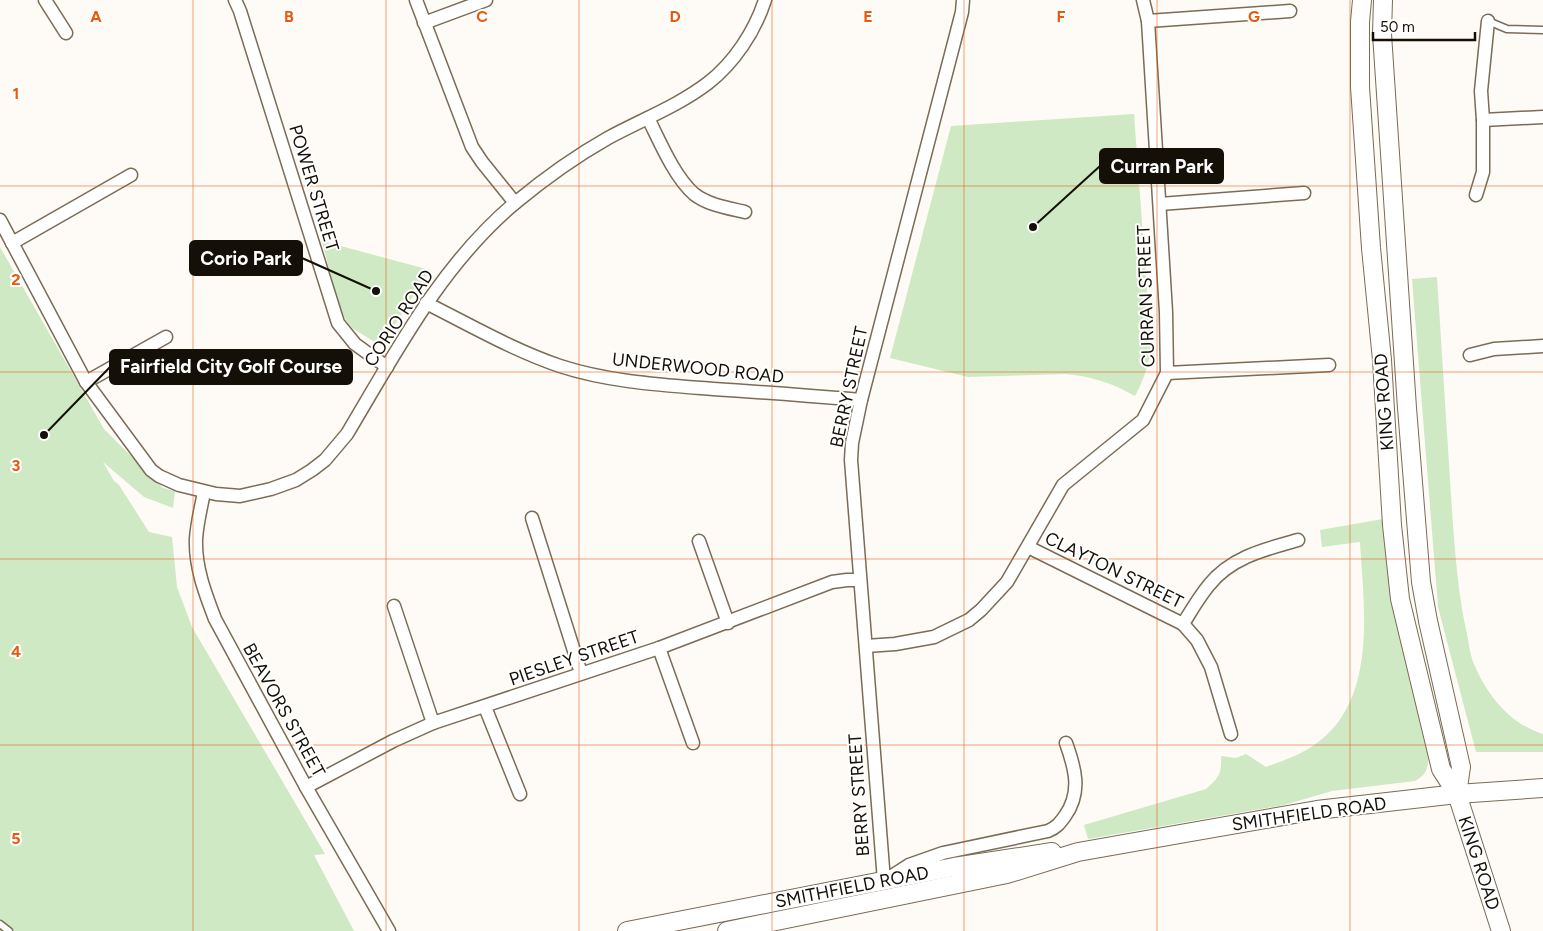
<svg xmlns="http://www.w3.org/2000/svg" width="1543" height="931" font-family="Figtree,sans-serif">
  <rect width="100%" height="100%" fill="#fefaf5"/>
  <g fill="#cee9c3">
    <path d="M 1134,114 L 1151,344 C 1150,363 1144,379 1135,396 C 1112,383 1091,376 1065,374 L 968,377 L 890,358 L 951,126 Z"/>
    <polygon points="322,241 430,270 381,346 352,328 340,312"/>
    <polygon points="0,247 104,429 163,488 175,491 173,508 144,497 103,462 114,481 119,485 149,532 172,537 177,587 192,627 325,854 314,855 354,931 0,931"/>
    <path d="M 1437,277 C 1442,355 1447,433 1452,511 C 1455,552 1458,594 1467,634 C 1469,644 1470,655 1474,664 C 1487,695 1510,724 1543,734 L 1543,752 L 1476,752 L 1438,607 L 1412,279 Z"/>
    <path d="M 1383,519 L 1428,745 C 1429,762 1430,773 1415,781 L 1332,791 L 1284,805 L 1088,839 L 1084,825 L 1206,789 C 1219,778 1222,773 1221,756 L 1236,758 L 1246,754 L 1266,767 C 1280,762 1295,757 1308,749 C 1379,707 1364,611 1360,542 L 1322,547 L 1320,530 Z"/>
  </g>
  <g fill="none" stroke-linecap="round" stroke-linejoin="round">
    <g stroke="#7a6c56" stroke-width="9">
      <g id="lane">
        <polyline points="1488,21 1507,29 1543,30"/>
        <polyline points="0,924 9,931"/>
      </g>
    </g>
    <g stroke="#7a6c56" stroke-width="15">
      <g id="street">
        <polyline points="45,0 66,33"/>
        <polyline points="235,0 240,11 338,323 355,344 387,367"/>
        <polyline points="416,0 472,147 482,162 515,203"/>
        <path d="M 963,0 L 962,12 L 861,400 L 852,443 L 851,460 L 884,881 L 909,865 L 943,853 L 1048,831 C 1056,828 1060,823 1065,816 C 1082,792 1075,768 1066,743"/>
        <polyline points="1148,21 1290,11"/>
        <polyline points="424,23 486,0"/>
        <path d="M 648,118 C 660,142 674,176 694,194 C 708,205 728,208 745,212"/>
        <polyline points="1483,120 1543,117"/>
        <polyline points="1476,195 1483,172 1483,120 1481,91 1488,21"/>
        <polyline points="1160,204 1304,193"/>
        <path d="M 0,220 L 86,382 L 151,470 L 159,476 L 179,485 L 216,494 L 240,496 L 271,489 L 296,480 L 312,470 L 325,460 L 347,434 C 396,352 441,265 515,203 C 544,179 576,156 608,138 C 641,120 678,106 708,83 C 734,63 755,31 765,0"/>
        <polyline points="12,243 131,175"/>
        <path d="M 426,303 C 470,325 513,350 560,366 C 609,382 662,385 713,389 C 762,392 812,396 861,400"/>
        <polyline points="1470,355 1494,349 1543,346"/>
        <polyline points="1167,373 1329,365"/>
        <polyline points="86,382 166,337"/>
        <path d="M 204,492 C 201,508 197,523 196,539 C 195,567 205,593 215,619 L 306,787 L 389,931"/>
        <polyline points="532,518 581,673"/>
        <polyline points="699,541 728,623"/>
        <polyline points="1028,547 1183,624 1197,640 1211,667 1231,734"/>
        <polyline points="394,606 433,723"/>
        <path d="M 1183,624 C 1191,611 1199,597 1209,585 C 1231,557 1266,549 1298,540"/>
        <polyline points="866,646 895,644 934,637 969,620 981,610 1007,582 1063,485 1143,420 1167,373 1166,312 1148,21 1143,0"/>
        <polyline points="659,648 693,743"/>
        <polyline points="485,707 520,794"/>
        <polyline points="306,787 393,741 433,723 659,648 832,582 847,580 860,580"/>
      </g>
    </g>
    <g stroke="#7a6c56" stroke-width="20">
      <g id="secondary">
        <polyline points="1362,0 1360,22 1360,87 1371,248 1382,360 1392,525 1400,599 1441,769 1457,794 1501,931"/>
        <polyline points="1383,0 1382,34 1407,408 1421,582 1428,621 1461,767 1457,794"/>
        <polyline points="627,931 954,867 1052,852"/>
        <polyline points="727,931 1007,874 1078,852 1180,834 1317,810 1457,794 1543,788"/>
      </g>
    </g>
    <use href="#lane" stroke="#fff" stroke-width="6"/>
    <use href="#street" stroke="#fff" stroke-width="12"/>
    <use href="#secondary" stroke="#fff" stroke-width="18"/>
  </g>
  <path fill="none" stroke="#e8590c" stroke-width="1" stroke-opacity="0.55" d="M 193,0 L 193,931M 386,0 L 386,931M 579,0 L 579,931M 772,0 L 772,931M 964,0 L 964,931M 1157,0 L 1157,931M 1350,0 L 1350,931M 0,186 L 1543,186M 0,372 L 1543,372M 0,559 L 1543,559M 0,745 L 1543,745"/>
  <g text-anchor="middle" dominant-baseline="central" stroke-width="4" stroke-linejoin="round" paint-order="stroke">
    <g font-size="18" fill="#140f07" stroke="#fff">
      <text transform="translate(314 188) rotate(73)">POWER STREET</text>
      <text transform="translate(1146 296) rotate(-92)">CURRAN STREET</text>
      <text transform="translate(399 318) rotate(-57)">CORIO ROAD</text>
      <text transform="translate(698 368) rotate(6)">UNDERWOOD ROAD</text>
      <text transform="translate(849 387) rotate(-78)">BERRY STREET</text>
      <text transform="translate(1384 402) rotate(-94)">KING ROAD</text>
      <text transform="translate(1114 570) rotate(26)">CLAYTON STREET</text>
      <text transform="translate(574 658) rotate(-19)">PIESLEY STREET</text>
      <text transform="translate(284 710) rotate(61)">BEAVORS STREET</text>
      <text transform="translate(859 795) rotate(-94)">BERRY STREET</text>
      <text transform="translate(1309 814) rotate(-8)">SMITHFIELD ROAD</text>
      <text transform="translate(1479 863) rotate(72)">KING ROAD</text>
      <text transform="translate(852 887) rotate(-11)">SMITHFIELD ROAD</text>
    </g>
  </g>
  <g font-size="16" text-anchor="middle" font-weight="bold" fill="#e8590c" stroke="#fff" stroke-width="4" stroke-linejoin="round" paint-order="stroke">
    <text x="96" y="22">A</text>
    <text x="289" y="22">B</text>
    <text x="482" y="22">C</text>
    <text x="675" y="22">D</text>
    <text x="868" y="22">E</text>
    <text x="1061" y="22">F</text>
    <text x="1254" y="22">G</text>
    <text x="16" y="99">1</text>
    <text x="16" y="285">2</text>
    <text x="16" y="471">3</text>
    <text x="16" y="657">4</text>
    <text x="16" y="844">5</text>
  </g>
  <path fill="none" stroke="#140f07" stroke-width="2" d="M1033 227L1100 166M376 291L302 258M44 435L110 367"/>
  <g fill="#140f07" stroke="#fff" stroke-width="2">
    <circle cx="1033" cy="227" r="5"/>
    <circle cx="376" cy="291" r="5"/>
    <circle cx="44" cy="435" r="5"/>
  </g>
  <g fill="#140f07" stroke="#140f07" stroke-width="2">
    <rect x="1100" y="149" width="123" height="34" rx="5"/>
    <rect x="190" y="241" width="112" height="34" rx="5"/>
    <rect x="110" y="350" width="242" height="34" rx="5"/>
  </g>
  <g font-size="19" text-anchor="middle" font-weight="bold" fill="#fff">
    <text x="1162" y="173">Curran Park</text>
    <text x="246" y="265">Corio Park</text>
    <text x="231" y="373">Fairfield City Golf Course</text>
  </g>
  <path d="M1373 32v8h102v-8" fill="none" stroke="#140f07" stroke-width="2.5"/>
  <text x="1380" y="32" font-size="15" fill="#140f07" stroke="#ffffff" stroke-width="4" paint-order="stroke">50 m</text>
</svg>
